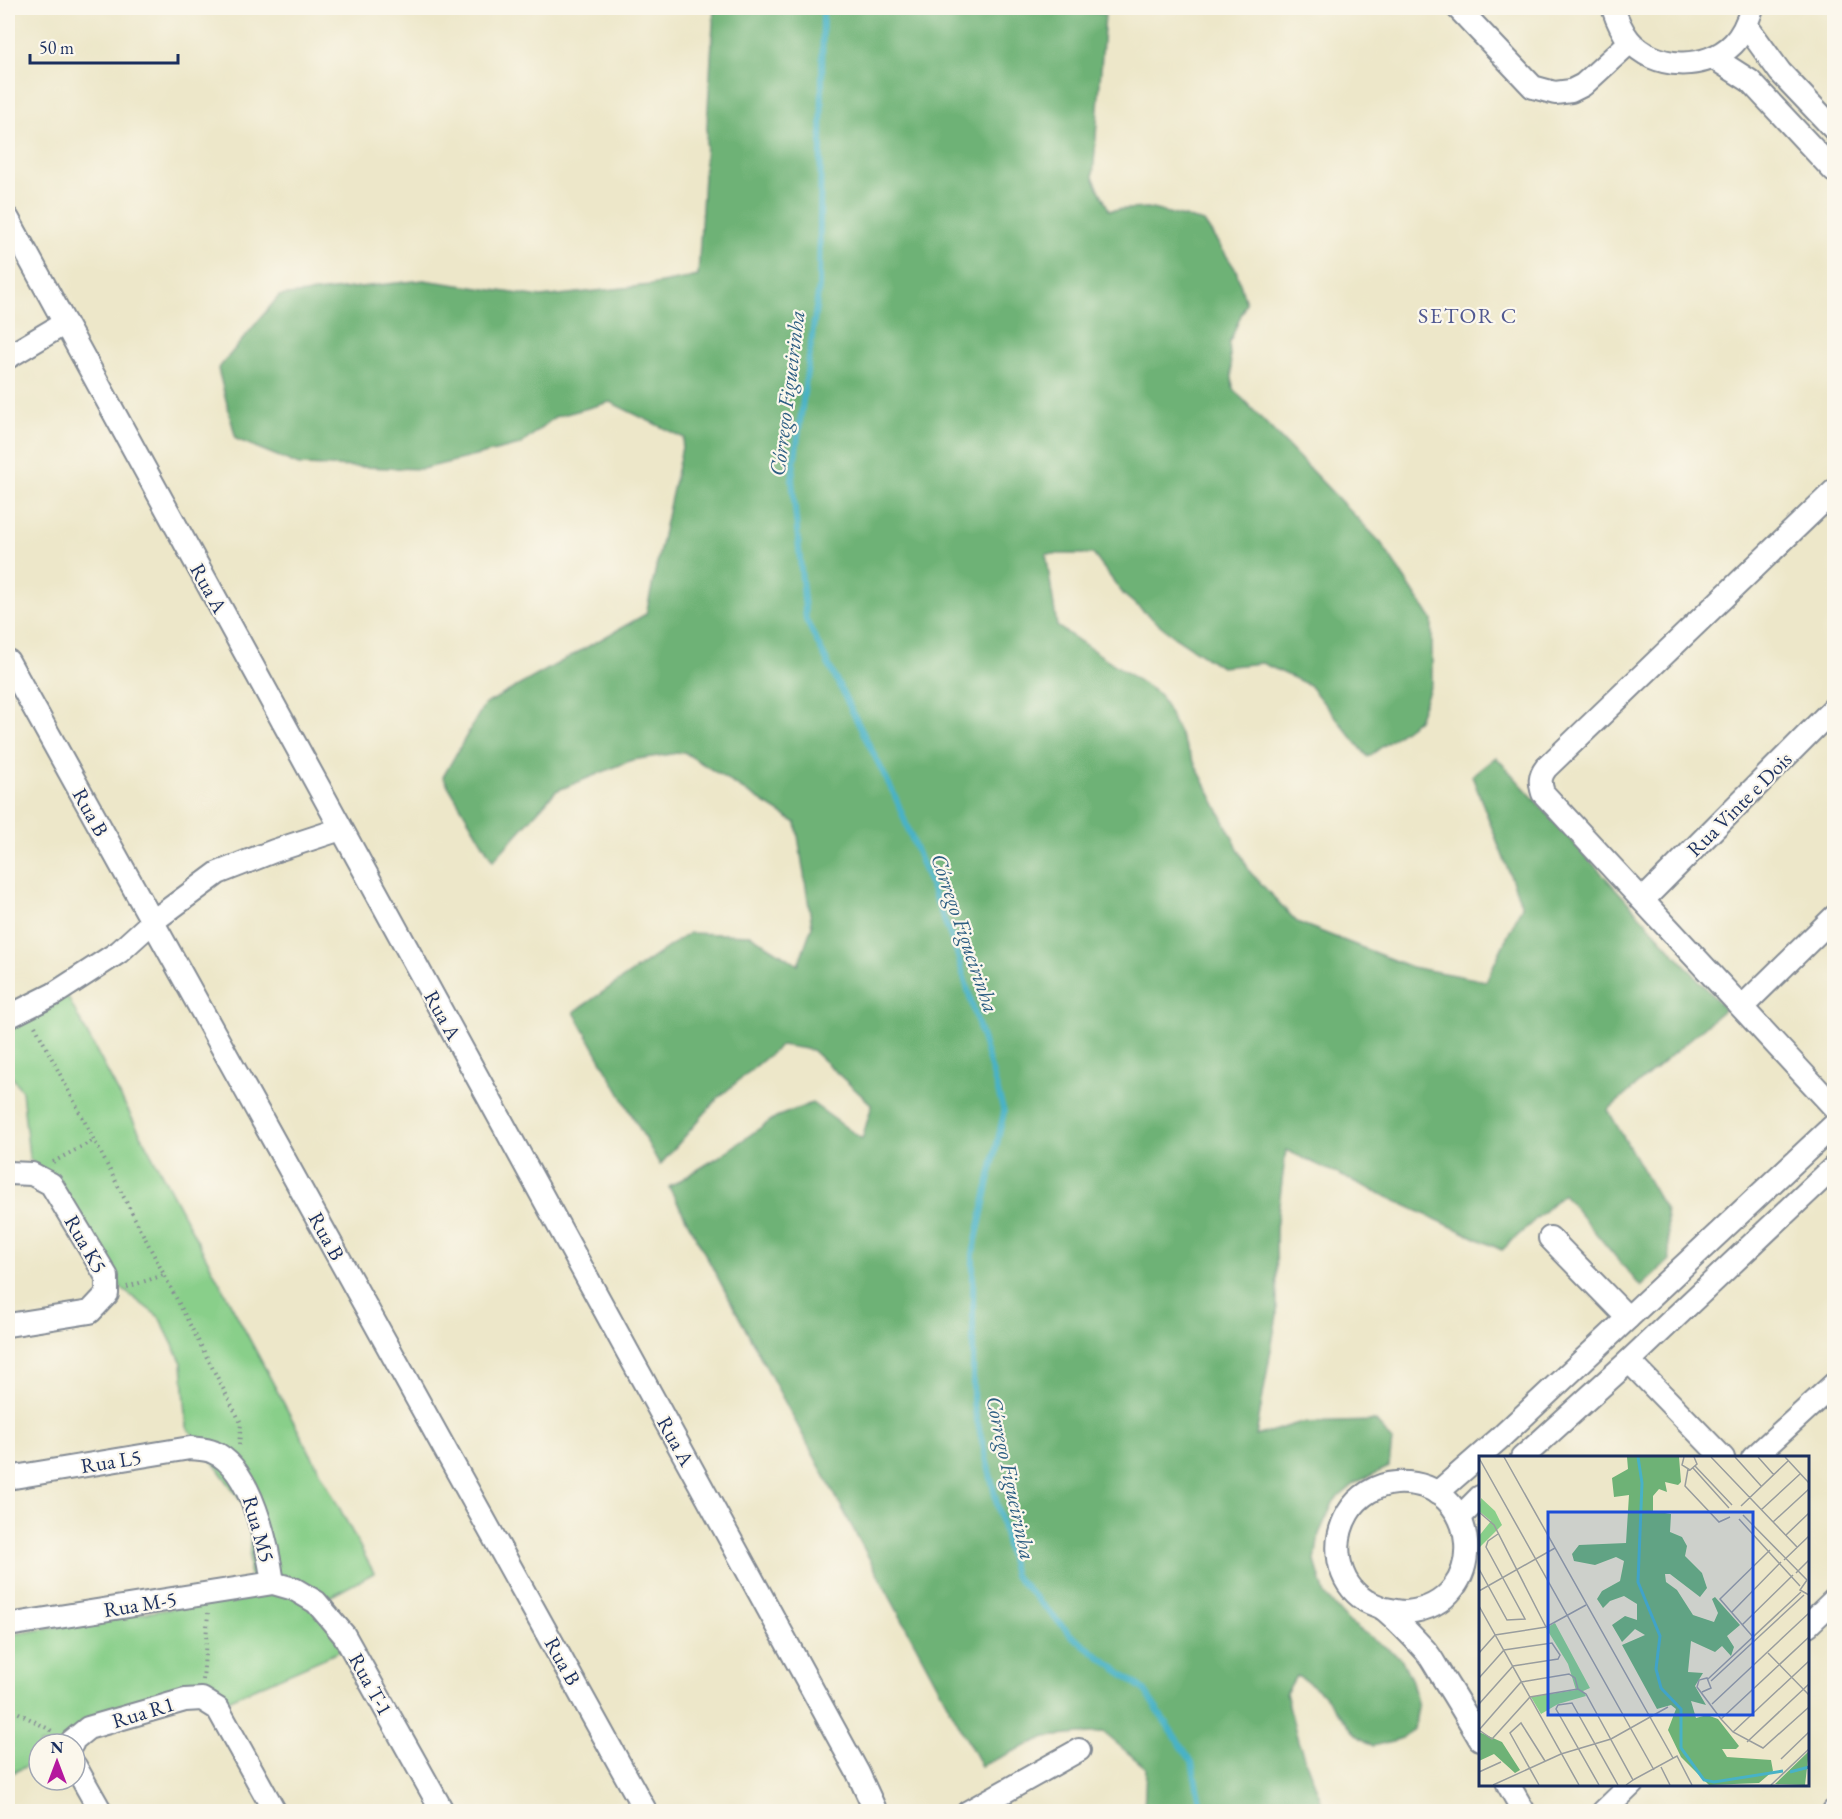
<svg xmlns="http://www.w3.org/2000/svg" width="1842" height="1819" font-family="'EB Garamond',serif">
  <rect width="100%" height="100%" fill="#fbf7ec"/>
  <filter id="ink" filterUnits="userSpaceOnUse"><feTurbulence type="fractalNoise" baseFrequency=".0167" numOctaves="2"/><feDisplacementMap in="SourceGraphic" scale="12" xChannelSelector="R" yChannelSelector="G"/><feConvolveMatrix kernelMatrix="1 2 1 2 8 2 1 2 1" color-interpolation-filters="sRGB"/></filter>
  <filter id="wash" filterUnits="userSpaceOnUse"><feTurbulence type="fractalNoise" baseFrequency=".008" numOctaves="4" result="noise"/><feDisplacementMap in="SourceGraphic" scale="24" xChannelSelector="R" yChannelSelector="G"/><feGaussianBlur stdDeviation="1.35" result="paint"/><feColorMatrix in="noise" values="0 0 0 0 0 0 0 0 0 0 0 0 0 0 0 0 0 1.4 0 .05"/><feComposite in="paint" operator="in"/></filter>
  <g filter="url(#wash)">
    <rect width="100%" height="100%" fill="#ede7c9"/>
    <polygon fill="#89cf8a" stroke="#527f74" stroke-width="1.5" points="66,994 374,1573 315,1605 343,1650 226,1701 211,1691 199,1690 66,1744 39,1744 39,1760 8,1775 8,1635 257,1595 249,1571 251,1514 187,1427 182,1363 159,1317 122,1289 29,1157 22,1091 8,1071 8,1024"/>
    <path fill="#6eb276" stroke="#44706a" stroke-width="1.5" d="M 714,8 L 1056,8 L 1105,14 L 1093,177 L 1109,210 L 1148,208 L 1204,222 L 1236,270 L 1246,303 L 1229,344 L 1233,389 L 1381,543 L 1432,620 L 1432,682 L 1418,720 L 1368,757 L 1309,685 L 1262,663 L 1221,667 L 1172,635 L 1124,595 L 1093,554 L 1046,554 L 1057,626 L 1160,695 L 1250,872 L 1297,922 L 1411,967 L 1486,981 L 1522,906 L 1472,776 L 1496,757 L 1725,1009 L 1608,1110 L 1666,1211 L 1670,1260 L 1641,1287 L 1563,1194 L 1502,1250 L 1286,1150 L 1276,1229 L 1277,1315 L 1256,1436 L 1299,1423 L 1375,1421 L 1392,1440 L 1389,1467 L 1357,1482 L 1334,1501 L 1319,1534 L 1315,1561 L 1325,1595 L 1349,1622 L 1401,1658 L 1412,1681 L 1418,1707 L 1414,1729 L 1403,1738 L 1373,1746 C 1368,1742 1361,1739 1357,1735 C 1336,1715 1326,1687 1296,1676 L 1286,1693 L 1298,1741 L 1325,1811 L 1144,1811 L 1146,1768 L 1103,1732 L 1046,1737 L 981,1766 L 669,1187 L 717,1158 L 776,1117 L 812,1103 L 862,1139 L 872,1105 L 812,1050 L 781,1045 L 718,1098 L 660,1165 L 574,1012 L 689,933 L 751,935 L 798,965 L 812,926 L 796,823 L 684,752 L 632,760 L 556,791 L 493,861 L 443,777 L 484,705 L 646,614 L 684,438 L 610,402 L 555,417 L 520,445 L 422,469 L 299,465 L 236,439 L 218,369 L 279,296 L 424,280 L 541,297 L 651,285 L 698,276 Z"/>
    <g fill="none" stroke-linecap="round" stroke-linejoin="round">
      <polyline stroke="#48b2c6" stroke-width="6" points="823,8 819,286 792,479 806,620 895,796 956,950 1004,1112 973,1254 973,1403 1014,1575 1072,1636 1144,1690 1192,1762 1202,1812"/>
    </g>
  </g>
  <g filter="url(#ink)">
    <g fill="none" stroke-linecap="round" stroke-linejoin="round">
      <g stroke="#848b94" stroke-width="26">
        <g id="minor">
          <polyline points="1458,8 1533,87 1555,93 1571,91 1583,85 1630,42"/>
          <path d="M 1613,8 C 1617,20 1621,30 1629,40 C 1654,70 1706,71 1733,44 C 1743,34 1748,21 1752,8"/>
          <polyline points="1746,25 1780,72 1834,129"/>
          <polyline points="1714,58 1750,81 1834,171"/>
          <polyline points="8,219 858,1773 876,1812"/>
          <polyline points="8,357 65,323"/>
          <path d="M 1834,491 L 1546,768 C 1539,777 1540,783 1543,793 L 1834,1107"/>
          <polyline points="8,661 646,1812"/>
          <polyline points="1643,900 1834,708"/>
          <polyline points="1742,1007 1834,917"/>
          <polyline points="8,1017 54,994 119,952 152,922 218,873 274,851 341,829"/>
          <polyline points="8,1173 32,1174 51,1184 107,1277 107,1294 90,1312 8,1325"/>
          <polyline points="1550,1238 1628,1318"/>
          <polyline points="1629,1361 1723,1458"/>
          <polyline points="1522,1458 1629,1361 1834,1167"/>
          <polyline points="1753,1458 1834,1384"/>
          <path d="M 8,1478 L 190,1448 C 198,1449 207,1449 213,1452 C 251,1467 268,1547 273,1583"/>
          <polyline points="1437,1493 1500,1438 1834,1125"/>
          <polyline points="1460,1517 1480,1497"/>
          <path d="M 1384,1609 C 1392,1610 1400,1612 1407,1612 C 1492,1604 1483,1478 1396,1483 C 1377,1484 1358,1496 1348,1513 C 1331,1542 1336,1582 1366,1601 C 1373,1605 1381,1606 1386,1611 C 1400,1623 1413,1637 1425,1650 C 1433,1659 1438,1671 1445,1681 C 1457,1700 1469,1720 1480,1739"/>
          <polyline points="8,1625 273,1583 294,1589 316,1602 344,1635 443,1812"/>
          <polyline points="1808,1625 1834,1600"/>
          <polyline points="72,1744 72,1741 88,1728 185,1700 202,1699 218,1709 275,1812"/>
          <polyline points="75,1766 101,1812"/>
          <polyline points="1508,1784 1524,1812"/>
          <polyline points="968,1812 1079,1750"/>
          <polyline points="1603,1812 1632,1784"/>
          <polyline points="1834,1812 1834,1811"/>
        </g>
      </g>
      <g stroke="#848b94" stroke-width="4" stroke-dasharray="1.5 4.5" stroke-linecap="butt">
        <polyline points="35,1026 241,1423 239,1445"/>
        <polyline points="53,1162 94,1140"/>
        <polyline points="127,1287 164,1275"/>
        <polyline points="203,1680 208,1613"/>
        <polyline points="8,1707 54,1732"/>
      </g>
      <use href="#minor" stroke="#fff" stroke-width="22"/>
    </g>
  </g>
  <g text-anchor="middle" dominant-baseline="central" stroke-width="4.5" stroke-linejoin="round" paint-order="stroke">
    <g font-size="21" fill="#1b2f5e" stroke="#fbf7ec">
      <text transform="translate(209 588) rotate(61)">Rua A</text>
      <text transform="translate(1739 804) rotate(-45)">Rua Vinte e Dois</text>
      <text transform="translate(91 812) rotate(61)">Rua B</text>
      <text transform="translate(443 1015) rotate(61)">Rua A</text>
      <text transform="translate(327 1236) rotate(61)">Rua B</text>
      <text transform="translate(86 1244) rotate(60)">Rua K5</text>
      <text transform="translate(676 1441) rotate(61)">Rua A</text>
      <text transform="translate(111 1461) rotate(-9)">Rua L5</text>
      <text transform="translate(259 1529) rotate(74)">Rua M5</text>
      <text transform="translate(140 1604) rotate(-9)">Rua M-5</text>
      <text transform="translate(563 1661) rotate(61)">Rua B</text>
      <text transform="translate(371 1684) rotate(61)">Rua T-1</text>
      <text transform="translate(143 1712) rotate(-17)">Rua R1</text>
    </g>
    <g font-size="22" letter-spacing="1.5" fill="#505890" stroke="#fbf7ec">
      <text x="1468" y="315">SETOR C</text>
    </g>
    <g font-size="22" font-style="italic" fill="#2b5d82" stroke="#fbf7ec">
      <text transform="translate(787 393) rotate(-83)">Córrego Figueirinha</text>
      <text transform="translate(965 933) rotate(71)">Córrego Figueirinha</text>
      <text transform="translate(1011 1478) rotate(78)">Córrego Figueirinha</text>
    </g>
  </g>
  <g transform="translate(1479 1456)">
    <rect width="330" height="330" fill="#ede7c9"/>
    <path d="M 2,42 L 16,55 L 23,69 L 0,92 L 0,80 L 12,65 L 0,55 ZM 76,167 L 111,232 L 104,235 L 107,240 L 79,248 L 62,258 L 52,241 L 97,234 L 89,208 L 67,172 Z" fill="#89cf8a"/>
    <path d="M 148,1 L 200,1 L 202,26 L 199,29 L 186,26 L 188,36 L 180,33 L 174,40 L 174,55 L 192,58 L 191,76 L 203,81 L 208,90 L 206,100 L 223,117 L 228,132 L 221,141 L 191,118 L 186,118 L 187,126 L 198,134 L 214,159 L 235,166 L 239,157 L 233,143 L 236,141 L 261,169 L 248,180 L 255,191 L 252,200 L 243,190 L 236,196 L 212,185 L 209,216 L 224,217 L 216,230 L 227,249 L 212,245 L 217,262 L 228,259 L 239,263 L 260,290 L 257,293 L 243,293 L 248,301 L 292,304 L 294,315 L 280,327 L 230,329 L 202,301 L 189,274 L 197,253 L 192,249 L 178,253 L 143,189 L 166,179 L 156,173 L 143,186 L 133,169 L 146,160 L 158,164 L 158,148 L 145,140 L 131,145 L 124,152 L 118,143 L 123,135 L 141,125 L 145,105 L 137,101 L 116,109 L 95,105 L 93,98 L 100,89 L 147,87 L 150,39 L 135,41 L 133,22 L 149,13 ZM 0,276 L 23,286 L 41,314 L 36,317 L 15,298 L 0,305 ZM 330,295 L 326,329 L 296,328 Z" fill="#6eb276"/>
    <path fill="none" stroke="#48b2c6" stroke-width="3" d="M 159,1 L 163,27 L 159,126 L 181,180 L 177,213 L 182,232 L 202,253 L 202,292 L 225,324 L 235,326 L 304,315M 311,316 L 330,311"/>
    <path fill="none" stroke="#999d9e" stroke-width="1.5" d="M 25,1 L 194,302M 205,1 L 203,9 L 211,14 L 218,8 L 215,1M 232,1 L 318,91M 256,1 L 283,31M 279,1 L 295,19M 306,1 L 330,27M 0,2 L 175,314M 216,10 L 253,49M 214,12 L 250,52M 209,13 L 206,30 L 240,66 L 251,61M 262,50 L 309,5M 282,54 L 321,18M 0,56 L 15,69 L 67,171M 264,59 L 328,124M 260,63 L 321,130M 294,66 L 330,33M 307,79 L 330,57M 305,104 L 330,80M 0,113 L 28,164 L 46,163 L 7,91 L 9,85 L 19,78M 317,117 L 330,104M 328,124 L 321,134 L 330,139M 0,135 L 76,92M 0,150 L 100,329M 253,156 L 302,106M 263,169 L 314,119M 274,181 L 241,143 L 291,94M 0,197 L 16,179 L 67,171 L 107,149M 289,197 L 330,239M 0,222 L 25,194 L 73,187 L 81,199 L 79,203 L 34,210 L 0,248M 229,223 L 322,136M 232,225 L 325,139M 99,233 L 107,238 L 154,324 L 147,329M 223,236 L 232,232 L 228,222 L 220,224 L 218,231 L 242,263 L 254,276 L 284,292 L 330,251M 233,248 L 330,157M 242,263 L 330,181M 0,274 L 42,226 L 90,218 L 96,222 L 99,233M 0,274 L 13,283 L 51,241 L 99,233M 254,276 L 330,205M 268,286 L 330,228M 302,303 L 330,276M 182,311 L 191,329M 0,316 L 22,306M 154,324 L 198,300 L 213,329M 14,329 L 82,298 L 132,283 L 189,251M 60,329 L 31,277 L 42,267 L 66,305M 120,329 L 77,253 L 79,249 L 93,247 L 139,329M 292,329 L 330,293"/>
    <path fill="#1d4ed8" fill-opacity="0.15" stroke="#1d4ed8" stroke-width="3" d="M 69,56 L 274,56 L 274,259 L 69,259 Z"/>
    <rect width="330" height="330" fill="none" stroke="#1b2f5e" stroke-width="3"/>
  </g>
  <rect width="1842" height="1819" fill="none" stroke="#fbf7ec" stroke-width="30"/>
  <g transform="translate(57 1762)"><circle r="28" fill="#fbf7ec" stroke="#a1a7b3" stroke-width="1.5"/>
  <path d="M0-4.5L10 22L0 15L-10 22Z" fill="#b5179e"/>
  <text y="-9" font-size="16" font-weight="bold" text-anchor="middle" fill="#1b2f5e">N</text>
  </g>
  <path d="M30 54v9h148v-9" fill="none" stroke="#1b2f5e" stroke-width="3"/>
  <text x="39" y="54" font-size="18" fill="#1b2f5e" stroke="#fbf7ec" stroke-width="4.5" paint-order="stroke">50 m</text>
</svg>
